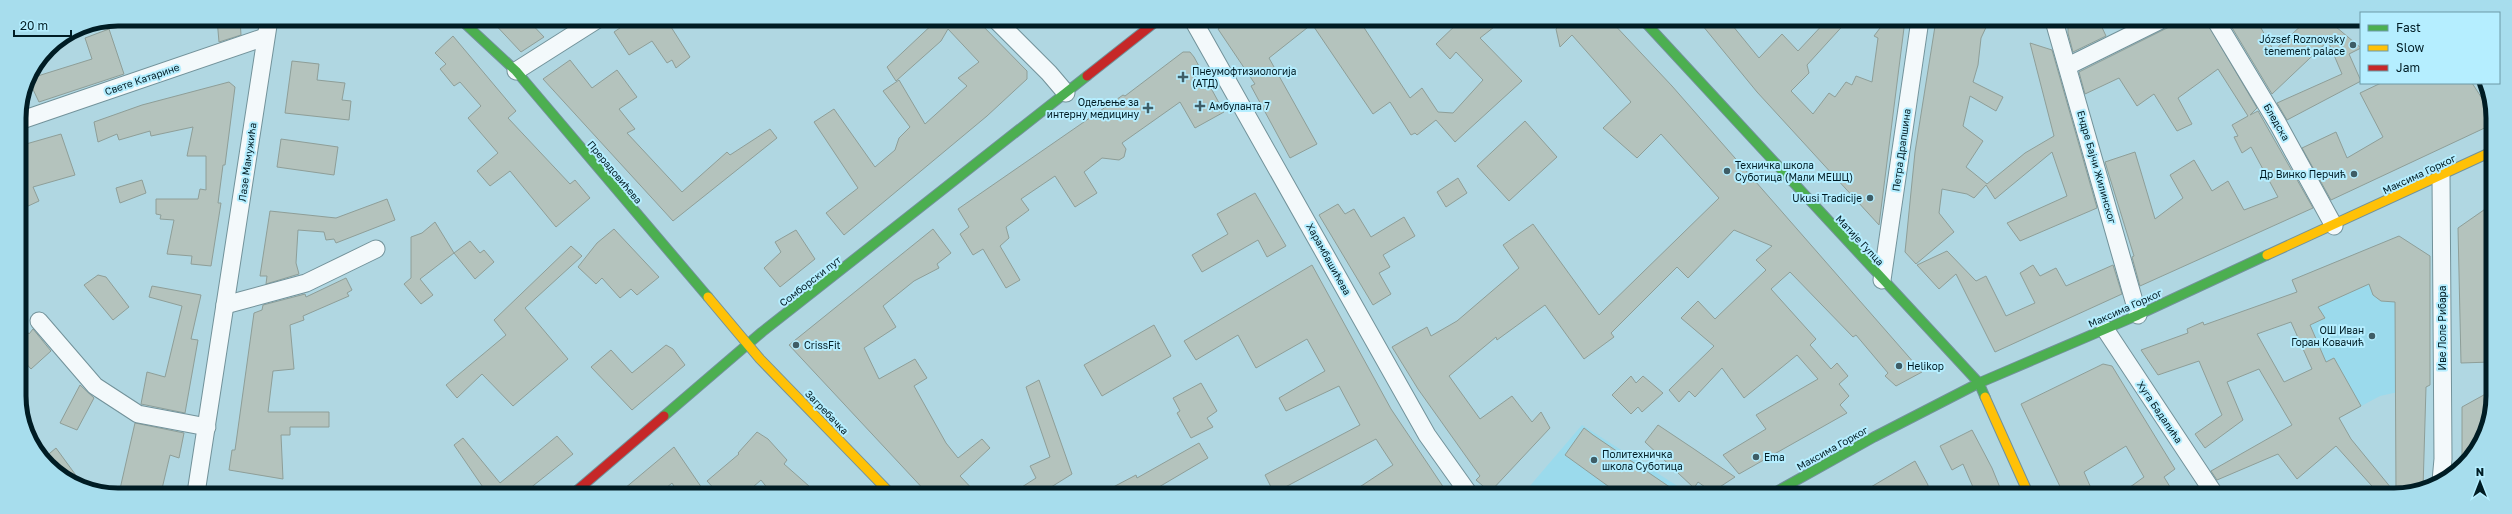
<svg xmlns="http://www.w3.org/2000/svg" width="2512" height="514" font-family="'Golos Text',sans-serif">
  <rect width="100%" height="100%" fill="#b0d7e2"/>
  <g fill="#9bdaec">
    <polygon points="2399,236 2430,256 2430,385 2380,396 2339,418 2311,369 2326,362 2292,280"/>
    <polygon points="1582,425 1690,494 1523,494"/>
  </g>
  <g fill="#b4c3bd" stroke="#8e9e98" fill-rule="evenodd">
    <polygon points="217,19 240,19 241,35 219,42"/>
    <polygon points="490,19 527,19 544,37 521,52"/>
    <polygon points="633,19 666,19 690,57 676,68 672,60 667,63 652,41 629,55 614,32"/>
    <polygon points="937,20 977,20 1027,71 1027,79 987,116 844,235 826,213 858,188 814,122 834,109 875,167 895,150 899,138 910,127 883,91 899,80 925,124 967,86 958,78 979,62 948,29 941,41 896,81 887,67"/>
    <polygon points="1230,20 1359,20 1410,98 1422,88 1438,112 1453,113 1483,80 1456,52 1450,59 1436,44 1461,20 1503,20 1480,38 1522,81 1455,142 1436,120 1417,135 1415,133 1411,135 1390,102 1373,114 1312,24 1269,58 1317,144 1290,158 1251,86 1255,84 1218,29"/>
    <polygon points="1556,20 1610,20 1672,86 1922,372 1896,386 1885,376 1888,373 1856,335 1853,337 1790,272 1771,289 1816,339 1810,345 1831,369 1837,363 1848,376 1839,384 1849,396 1840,405 1847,413 1739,474 1723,455 1766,429 1756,415 1818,379 1797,355 1744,398 1722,368 1695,397 1689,391 1679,402 1669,390 1714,346 1681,318 1698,301 1715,319 1766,270 1756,260 1772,246 1734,230 1688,278 1677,267 1611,333 1614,337 1584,359 1545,305 1497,340 1496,337 1449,376 1480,419 1512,396 1532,422 1541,412 1550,428 1490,492 1476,480 1480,476 1418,389 1392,347 1427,327 1431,336 1457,321 1519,268 1503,245 1533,224 1599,315 1719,198 1661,134 1637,158 1603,128 1631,102 1572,35 1560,47 1556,29 1560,25"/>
    <polygon points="1698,20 1728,20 1759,58 1782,34 1798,51 1827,20 1848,20 1807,65 1809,73 1791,91 1813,114 1829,93 1835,97 1846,82 1852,85 1856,76 1872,82 1878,38 1874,36 1886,20 1905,20 1879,225 1757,92"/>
    <polygon points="1936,20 1989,21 1981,38 1978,65 1973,82 2003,97 1996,111 1970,96 1963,126 1983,141 1966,167 1987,184 2025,153 2054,136 2030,43 2052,50 2097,208 2020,241 2007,223 2067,196 2052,152 1995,199 1986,185 1974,198 1967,194 1942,189 1939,213 1954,232 1916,264 1905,252 1915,152"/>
    <polygon points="2068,21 2099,21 2106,36 2073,52 2068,33"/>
    <polygon points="2181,21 2206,21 2257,108 2250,115 2258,111 2313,208 2140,286 2132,257 2134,256 2105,162 2135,152 2155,219 2183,198 2170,175 2194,160 2212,191 2228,181 2244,210 2278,197 2251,147 2242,153 2234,137 2238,136 2232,125 2248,116 2218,69 2178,98 2192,124 2177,131 2154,94 2137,106 2119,78 2085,94 2079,72"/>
    <polygon points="2228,21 2257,21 2274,51 2306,21 2329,21 2361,48 2349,54 2361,81 2287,120 2277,103 2342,74 2328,41 2272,94"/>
    <polygon points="109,29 124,74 39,102 28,79 92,59 85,38"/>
    <polygon points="453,36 516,111 508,118 570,184 575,180 590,198 556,227 510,171 490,186 477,171 498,153 468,118 481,106 460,82 454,86 440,69 446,64 435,53"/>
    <polygon points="1183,52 1190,52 1194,57 1224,112 1195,128 1180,102 1122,143 1126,149 1124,157 1119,160 1102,158 1084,172 1097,193 1075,207 1055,176 1021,199 1029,210 1006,227 1009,238 1000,246 1020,280 1006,288 983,249 973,255 960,234 969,227 958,209 1123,95 1125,96"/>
    <polygon points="570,60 592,88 617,70 637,97 619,109 635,129 627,133 682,192 727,152 730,155 770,129 777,138 673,221 543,79"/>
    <polygon points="292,61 319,64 317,80 345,83 342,100 351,101 349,120 285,113"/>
    <polygon points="229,82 235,87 225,165 223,165 218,203 221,203 211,266 191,264 192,256 167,254 174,220 160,219 161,215 156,214 156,199 198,199 200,189 206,190 206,156 187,156 193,127 151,136 150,131 119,140 117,134 98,142 94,122 142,105"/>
    <polygon points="2381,83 2472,83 2491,112 2491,125 2331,200 2302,148 2336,132 2347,158 2383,137 2360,93"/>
    <polygon points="1525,121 1557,157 1509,201 1477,166"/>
    <polygon points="61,134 75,175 33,187 39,201 26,207 20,196 19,146"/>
    <polygon points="281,139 338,147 334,175 277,167"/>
    <polygon points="1458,178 1467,193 1446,207 1437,192"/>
    <polygon points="142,180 146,193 120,203 116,188"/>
    <polygon points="1255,193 1286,246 1267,257 1258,240 1202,272 1192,255 1228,234 1217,214"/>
    <polygon points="387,199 395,220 336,243 334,239 326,240 324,232 298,230 296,263 299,274 266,284 267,276 260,276 270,211 336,218"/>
    <polygon points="1338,204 1345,214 1354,209 1371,237 1404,217 1415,236 1383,255 1390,267 1379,273 1391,294 1373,305 1319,215"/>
    <polygon points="2491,205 2491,362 2461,363 2458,228"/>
    <polygon points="435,222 454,253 420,279 433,295 421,304 404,284 411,278 411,237 422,233"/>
    <polygon points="614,229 659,277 637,295 631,289 620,298 602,278 596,284 578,267 597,243"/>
    <polygon points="933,229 951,253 937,264 939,268 914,281 883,306 896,327 864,348 879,379 915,359 927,378 914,386 946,443 958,458 982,439 990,448 960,476 977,494 928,494 789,345"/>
    <polygon points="796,230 815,259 780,287 764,268 781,252 775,242"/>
    <path d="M 2399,236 L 2430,256 L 2430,385 L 2426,387 L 2423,489 L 2400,495 L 2380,495 L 2336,446 L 2297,479 L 2278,454 L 2217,480 L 2211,471 L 2292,425 L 2259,369 L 2227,382 L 2243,420 L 2205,448 L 2195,434 L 2222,415 L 2199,361 L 2158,375 L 2141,350 L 2188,333 L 2187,329 L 2203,322 L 2204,325 L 2297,292 L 2292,280 ZM 2369,284 L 2373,295 L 2381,301 L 2395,302 L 2396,494 L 2351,439 L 2339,418 L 2361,406 L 2334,358 L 2326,362 L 2310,325 L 2325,318 L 2318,307 ZM 2291,322 L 2312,369 L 2284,382 L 2257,334 Z"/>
    <polygon points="470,241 480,253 484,250 494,262 475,279 454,253"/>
    <polygon points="571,246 582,256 525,308 568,359 513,406 482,374 457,398 446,385 506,335 494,320"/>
    <polygon points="1947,251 1976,281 1986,276 2006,316 2035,303 2020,273 2033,265 2040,276 2056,268 2066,286 2113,265 2122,294 1995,352 1956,274 1939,289 1917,265"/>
    <polygon points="1312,265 1391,409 1448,494 1349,494 1393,465 1376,439 1274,493 1265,475 1360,425 1339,386 1286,411 1279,398 1325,371 1307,339 1256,368 1238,335 1196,360 1184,341"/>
    <polygon points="98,275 106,277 129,307 113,320 84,285"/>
    <polygon points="346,278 352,290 347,293 349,296 303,316 304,320 290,325 294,369 273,371 268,412 329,412 329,427 290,427 290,435 281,435 283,479 229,470 232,450 235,450 254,313 262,310 263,305 305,294 306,297"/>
    <polygon points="152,286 201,295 191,339 198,340 185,413 141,404 147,372 165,377 182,306 149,297"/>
    <polygon points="20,323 29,334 33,329 51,351 31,369 21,358"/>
    <polygon points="1154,325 1171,356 1102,396 1084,365"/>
    <polygon points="666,345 673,349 685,365 632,410 591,367 611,350 632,373"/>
    <polygon points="2103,364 2112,366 2175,469 2164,477 2175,495 2119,495 2144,477 2126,446 2084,472 2094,495 2064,495 2021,404"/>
    <polygon points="1631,376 1636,383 1643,376 1663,393 1642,412 1638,407 1631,414 1612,395"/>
    <polygon points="1039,380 1072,474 1040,494 1011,494 1036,478 1030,466 1050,457 1026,387"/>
    <polygon points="1201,383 1217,411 1207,418 1213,427 1191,438 1177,413 1180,411 1173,398"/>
    <polygon points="80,385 94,398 77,430 60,423"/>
    <polygon points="2491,391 2491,415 2480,445 2462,466 2462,407"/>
    <polygon points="135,423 184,433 179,458 170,455 161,493 142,493 120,489"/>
    <polygon points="1658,425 1694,449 1735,477 1712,492 1698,482 1694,488 1645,442"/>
    <polygon points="1584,428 1593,435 1680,494 1619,494 1565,455"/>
    <polygon points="1972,430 1992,468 2003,495 1976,494 1963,464 1952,470 1940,446"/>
    <polygon points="757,432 768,439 787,460 784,464 818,494 772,494 761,480 745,494 719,494 707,481 739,454 738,453"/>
    <polygon points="557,436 573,454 524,493 487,493 454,445 463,438 500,483"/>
    <polygon points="1199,443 1208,458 1147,494 1100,494 1136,475 1137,478"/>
    <polygon points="674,447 706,494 679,494 672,483 659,494 618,494"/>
    <polygon points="56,448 83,485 48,466 44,458"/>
    <polygon points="1915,461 1928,485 1928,491 1921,494 1859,494"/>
  </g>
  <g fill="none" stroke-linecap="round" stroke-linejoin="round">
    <g stroke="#72929a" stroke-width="19">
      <g id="street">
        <polyline points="996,20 1049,73 1066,93"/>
        <polyline points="1193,20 1427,435 1469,494"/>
        <polyline points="2054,21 2138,315"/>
        <polyline points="2216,21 2278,124 2334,226"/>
        <polyline points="2068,66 2159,21"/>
        <polyline points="516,71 598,19"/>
        <polyline points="19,121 265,37"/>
        <polyline points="2441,175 2443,459 2441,481"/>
        <polyline points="1882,280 1920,20"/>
        <polyline points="225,305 306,283 376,249"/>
        <polyline points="39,321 95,386 138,414 207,427"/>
        <polyline points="2105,329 2215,495"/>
        <polyline points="196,493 269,19"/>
      </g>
    </g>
    <g stroke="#72929a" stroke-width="11">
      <g id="fast">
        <polyline points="460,19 516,71 708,297"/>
        <polyline points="1643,20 1979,383 1985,397"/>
        <polyline points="664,416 762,332 1087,76"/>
        <polyline points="1772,494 1874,437 1979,383 2138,315 2267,255"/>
      </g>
    </g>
    <g stroke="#72929a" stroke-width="11">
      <g id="slow">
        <polyline points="2267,255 2491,152"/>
        <polyline points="708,297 760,359 891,494"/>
        <polyline points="1985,397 2029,495"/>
      </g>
    </g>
    <g stroke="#72929a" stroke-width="11">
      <g id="jam">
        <polyline points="1087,76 1158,20"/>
        <polyline points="574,493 664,416"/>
      </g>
    </g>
    <use href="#street" stroke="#f3f9fb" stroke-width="17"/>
    <use href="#fast" stroke="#4caf50" stroke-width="9"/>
    <use href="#slow" stroke="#ffc107" stroke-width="9"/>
    <use href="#jam" stroke="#c62828" stroke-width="9"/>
  </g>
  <g fill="#3e5d66" stroke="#b5eeff" stroke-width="1.5">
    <circle cx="2353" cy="45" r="4"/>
    <path d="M1181 71h4v4h4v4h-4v4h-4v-4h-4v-4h4z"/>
    <path d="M1198 100h4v4h4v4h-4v4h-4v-4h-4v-4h4z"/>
    <path d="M1146 102h4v4h4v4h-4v4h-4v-4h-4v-4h4z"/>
    <circle cx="1727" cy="171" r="4"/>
    <circle cx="2354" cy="174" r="4"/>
    <circle cx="1870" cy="198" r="4"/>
    <circle cx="2372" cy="336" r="4"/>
    <circle cx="796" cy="345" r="4"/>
    <circle cx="1899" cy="366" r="4"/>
    <circle cx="1756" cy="457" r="4"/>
    <circle cx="1594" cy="460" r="4"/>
  </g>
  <g text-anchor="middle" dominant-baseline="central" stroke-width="4" stroke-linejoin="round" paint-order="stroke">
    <g font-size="10" fill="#001c24" stroke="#b5eeff" text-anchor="start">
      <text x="2345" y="39" text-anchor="end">József Roznovsky<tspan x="2345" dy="12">tenement palace</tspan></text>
      <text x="1192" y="71">Пнеумофтизиологија<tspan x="1192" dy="12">(АТД)</tspan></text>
      <text x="1139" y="102" text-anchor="end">Одељење за<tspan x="1139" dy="12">интерну медицину</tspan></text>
      <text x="1209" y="106">Амбуланта 7</text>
      <text x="1735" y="165">Техничка школа<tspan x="1735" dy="12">Суботица (Мали МЕШЦ)</tspan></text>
      <text x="2346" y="174" text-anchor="end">Др Винко Перчић</text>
      <text x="1862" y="198" text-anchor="end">Ukusi Tradicije</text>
      <text x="2364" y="330" text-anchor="end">ОШ Иван<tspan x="2364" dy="12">Горан Ковачић</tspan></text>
      <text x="804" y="345">CrissFit</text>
      <text x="1907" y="366">Helikop</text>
      <text x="1602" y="454">Политехничка<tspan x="1602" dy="12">школа Суботица</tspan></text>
      <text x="1764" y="457">Ema</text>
    </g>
    <g font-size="10" fill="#001c24" stroke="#b5eeff">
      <text transform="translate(142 79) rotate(-19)">Свете Катарине</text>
      <text transform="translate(2277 122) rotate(60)">Бледска</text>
      <text transform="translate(1901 150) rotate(-82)">Петра Драпшина</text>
      <text transform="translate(247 162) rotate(-82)">Лазе Мамужића</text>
      <text transform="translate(2097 167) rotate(74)">Ендре Бајчи Жилинског</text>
      <text transform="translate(615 172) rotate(50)">Прерадовићева</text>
      <text transform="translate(2419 174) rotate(-25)">Максима Горког</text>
      <text transform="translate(1860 240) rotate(47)">Матије Гупца</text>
      <text transform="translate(1329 259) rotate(61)">Харамбашићева</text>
      <text transform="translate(810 281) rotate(-38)">Сомборски пут</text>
      <text transform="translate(2125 308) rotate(-24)">Максима Горког</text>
      <text transform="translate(2442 328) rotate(-90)">Иве Лоле Рибара</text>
      <text transform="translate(827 412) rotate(46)">Загребачка</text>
      <text transform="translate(2160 412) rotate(56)">Хуга Бадалића</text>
      <text transform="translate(1832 448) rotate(-29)">Максима Горког</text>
    </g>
  </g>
  <path d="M0 0H2512V514H0ZM118 26H2394A92 92 0 0 1 2486 118V396A92 92 0 0 1 2394 488H118A92 92 0 0 1 26 396V118A92 92 0 0 1 118 26Z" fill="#a7dded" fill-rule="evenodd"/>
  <path fill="none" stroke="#001c24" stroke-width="5" d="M118 26H2394A92 92 0 0 1 2486 118V396A92 92 0 0 1 2394 488H118A92 92 0 0 1 26 396V118A92 92 0 0 1 118 26Z"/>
  <rect x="2360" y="12" width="140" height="72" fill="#b5eeff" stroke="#6d9aa7"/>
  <rect x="2368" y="25" width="20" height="6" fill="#4caf50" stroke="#6d9aa7"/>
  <text x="2396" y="32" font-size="12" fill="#001c24">Fast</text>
  <rect x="2368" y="45" width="20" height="6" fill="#ffc107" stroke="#6d9aa7"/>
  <text x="2396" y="52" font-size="12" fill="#001c24">Slow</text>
  <rect x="2368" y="65" width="20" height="6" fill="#c62828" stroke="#6d9aa7"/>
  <text x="2396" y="72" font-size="12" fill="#001c24">Jam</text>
  <g transform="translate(2480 482)" stroke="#b5eeff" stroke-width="3" paint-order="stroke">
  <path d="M0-3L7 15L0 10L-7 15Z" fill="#001c24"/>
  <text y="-6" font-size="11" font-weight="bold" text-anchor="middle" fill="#001c24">N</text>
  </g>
  <path d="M14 30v6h57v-6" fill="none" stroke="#001c24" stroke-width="2"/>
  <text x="20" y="30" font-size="12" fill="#001c24" stroke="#b5eeff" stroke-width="3" paint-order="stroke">20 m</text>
</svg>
